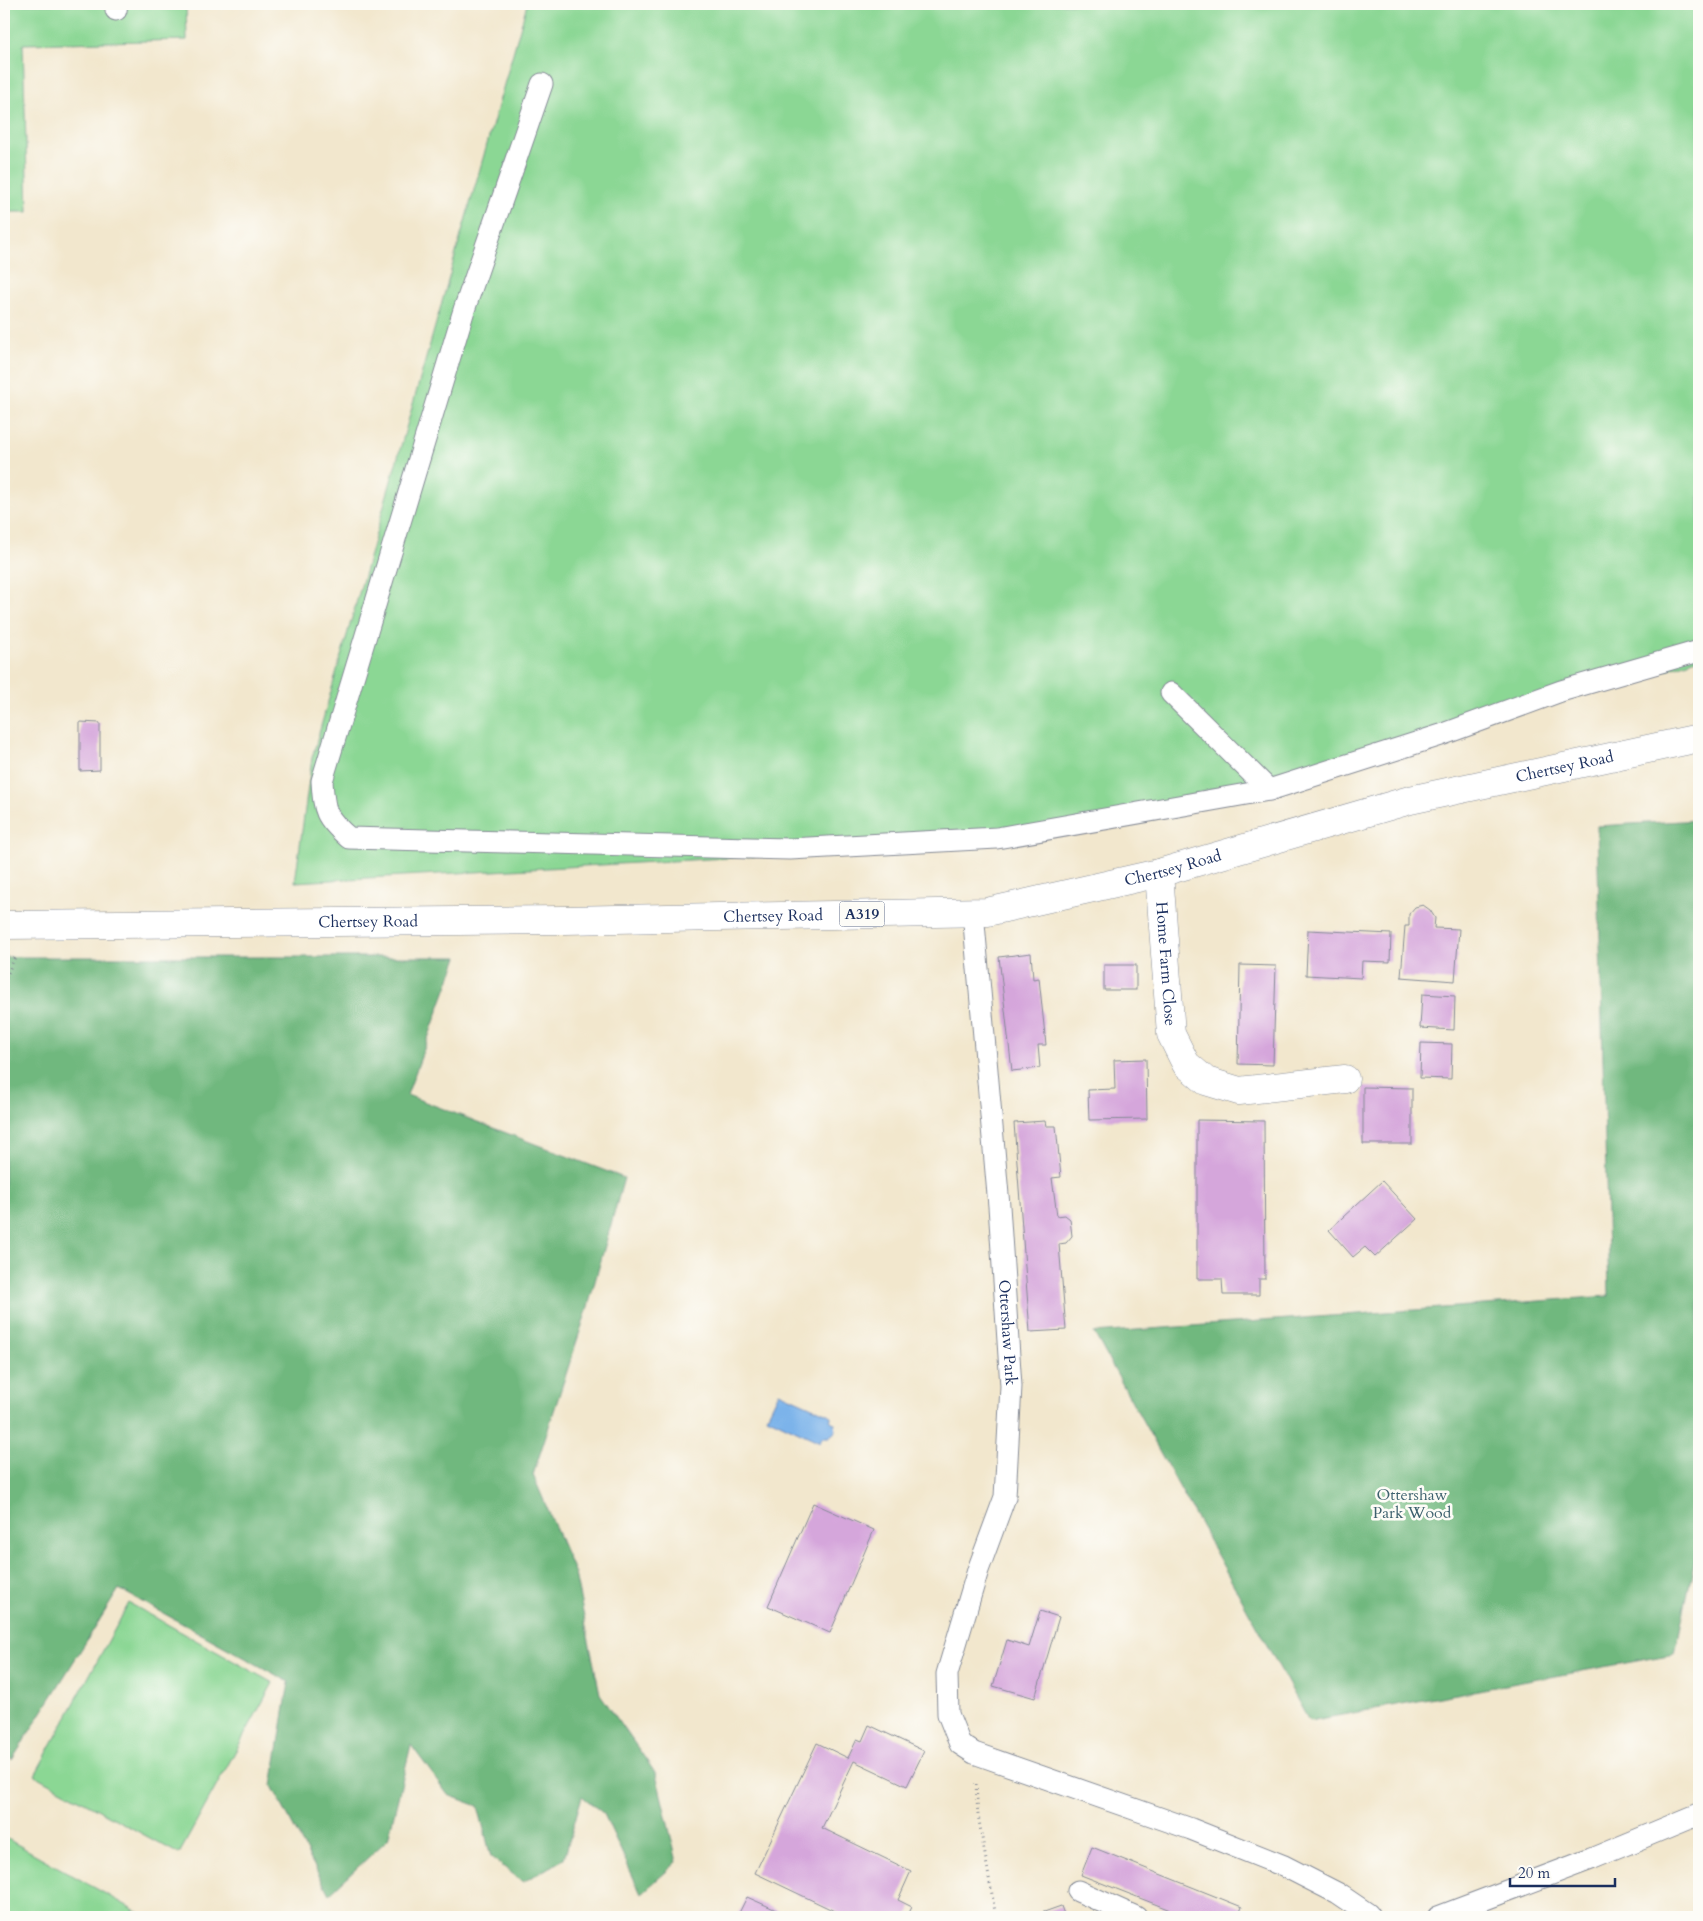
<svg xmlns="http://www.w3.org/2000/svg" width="1703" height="1921" font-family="Cardo,serif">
  <rect width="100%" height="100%" fill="#fdfcf7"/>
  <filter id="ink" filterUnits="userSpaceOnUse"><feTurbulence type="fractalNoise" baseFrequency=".02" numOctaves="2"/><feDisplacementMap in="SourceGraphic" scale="10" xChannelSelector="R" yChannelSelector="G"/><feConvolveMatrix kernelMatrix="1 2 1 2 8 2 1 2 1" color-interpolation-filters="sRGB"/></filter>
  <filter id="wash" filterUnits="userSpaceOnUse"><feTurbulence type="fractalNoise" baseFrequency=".0096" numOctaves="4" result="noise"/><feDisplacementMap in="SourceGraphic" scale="20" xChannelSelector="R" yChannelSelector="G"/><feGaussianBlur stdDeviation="1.12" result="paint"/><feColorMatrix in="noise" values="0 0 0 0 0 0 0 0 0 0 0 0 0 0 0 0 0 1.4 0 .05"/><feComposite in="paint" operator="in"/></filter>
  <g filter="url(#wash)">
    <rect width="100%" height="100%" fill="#f2e7cd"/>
    <g fill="#8bd794" stroke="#538379">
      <polygon points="4,4 186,4 187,40 23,44 28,212 4,212"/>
      <polygon points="527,4 1699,4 1699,658 1660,672 1013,842 295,882 312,758"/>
      <polygon points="129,1603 273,1683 179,1854 35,1775"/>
      <polygon points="4,1837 147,1917 4,1917"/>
    </g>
    <g fill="#70b87e" stroke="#46746e">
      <polygon points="1699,820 1699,1538 1675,1654 1309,1721 1094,1333 1609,1296 1597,826"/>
      <polygon points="4,957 458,957 407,1095 624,1178 587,1310 533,1475 575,1574 600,1694 656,1774 677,1862 641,1894 604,1814 582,1796 564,1859 523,1882 491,1857 478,1806 448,1795 411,1745 388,1839 329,1894 272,1786 289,1682 119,1589 12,1760 4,1753"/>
    </g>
    <polygon fill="#7bb3ea" stroke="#4b71a4" points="779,1392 832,1416 830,1420 835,1424 836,1431 829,1437 822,1437 820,1442 767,1417"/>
    <g id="blocks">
      <g fill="#d5a6db">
        <polygon points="80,722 100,723 100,770 80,771"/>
        <polygon points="1423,905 1430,910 1435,918 1434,928 1459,929 1455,981 1401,977 1405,926 1409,926 1409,914 1415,907"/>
        <polygon points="1308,930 1391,934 1390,962 1362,961 1361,978 1306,975"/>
        <polygon points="1031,953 1033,979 1039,978 1046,1045 1038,1045 1040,1068 1012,1071 999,957"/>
        <rect x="1104" y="965" width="32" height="25"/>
        <polygon points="1240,965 1276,966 1273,1065 1238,1064"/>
        <polygon points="1422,994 1455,996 1454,1030 1420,1028"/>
        <polygon points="1421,1043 1452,1044 1451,1079 1420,1078"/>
        <polygon points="1146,1059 1147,1119 1089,1120 1088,1090 1115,1089 1114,1060"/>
        <polygon points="1363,1087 1412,1088 1412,1144 1363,1144"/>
        <polygon points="1197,1120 1264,1121 1265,1279 1259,1279 1259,1295 1223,1295 1222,1279 1197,1279"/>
        <polygon points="1045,1121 1046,1126 1056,1126 1061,1177 1052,1178 1057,1216 1065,1215 1070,1219 1072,1236 1066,1243 1059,1244 1066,1330 1030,1332 1014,1123"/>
        <polygon points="1382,1181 1417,1219 1375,1257 1365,1247 1353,1257 1329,1230"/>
        <polygon points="813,1503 874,1530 830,1633 768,1606"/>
        <polygon points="1040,1611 1059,1617 1035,1698 993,1686 1007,1640 1029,1647"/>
        <polygon points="869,1725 924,1751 907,1786 854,1761 822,1828 911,1871 898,1900 912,1907 907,1917 847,1917 755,1873 817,1743 848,1758 857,1739 862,1741"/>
        <polygon points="1092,1847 1242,1907 1238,1917 1188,1917 1081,1875"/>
        <polygon points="747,1897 783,1913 781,1917 737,1917"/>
        <polygon points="1061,1906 1065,1917 1030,1917"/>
      </g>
    </g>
  </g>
  <g filter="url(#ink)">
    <use href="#blocks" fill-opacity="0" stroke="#868b96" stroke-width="1"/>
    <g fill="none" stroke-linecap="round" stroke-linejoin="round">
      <g stroke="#868b96" stroke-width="23">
        <g id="service">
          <polyline points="116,10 117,4"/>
          <path d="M 542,84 L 464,310 L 322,781 C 324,812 325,817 349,838 L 790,849 L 997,838 L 1269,790 L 1441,735 L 1561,691 L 1699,651"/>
          <polyline points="1171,693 1269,790"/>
          <path id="s1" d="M 973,912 L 999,1206 L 1011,1386 L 1005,1497 L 978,1570 L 947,1674 L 948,1714 L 960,1744 L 974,1753 L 1191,1829 L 1284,1866 L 1337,1893 L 1368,1914"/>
          <polyline points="1078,1891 1136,1917"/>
          <polyline points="1438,1917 1591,1859 1699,1814"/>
        </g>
      </g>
      <g stroke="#868b96" stroke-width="29">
        <g id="minor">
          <path id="s2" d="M 1159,873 L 1171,1034 L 1186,1064 L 1206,1081 L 1239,1091 L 1345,1079"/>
        </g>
      </g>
      <g stroke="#868b96" stroke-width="29">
        <g id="primary">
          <path id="s3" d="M 4,925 L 565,920 L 987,912 L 1159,873 L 1410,800 L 1699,738"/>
        </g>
      </g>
      <g stroke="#868b96" stroke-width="3" stroke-dasharray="1 4" stroke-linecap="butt">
        <polyline points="4,982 15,957"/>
        <polyline points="976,1784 978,1815 996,1917"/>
      </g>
      <use href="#service" stroke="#fff" stroke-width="21"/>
      <use href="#minor" stroke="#fff" stroke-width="28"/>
      <use href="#primary" stroke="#fff" stroke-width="28"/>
    </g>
  </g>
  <g text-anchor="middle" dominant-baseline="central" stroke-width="5" stroke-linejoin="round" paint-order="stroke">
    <rect fill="#fdfcf7" stroke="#5f6c8c" stroke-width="1" x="839.5" y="901.5" width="45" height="25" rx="4"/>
    <g font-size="15" font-weight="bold" fill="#1b2f5e">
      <text x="862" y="914">A319</text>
    </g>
    <g font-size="16" fill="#1b2f5e" stroke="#fdfcf7">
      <text stroke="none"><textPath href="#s3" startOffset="1579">Chertsey Road</textPath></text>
      <text stroke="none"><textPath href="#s3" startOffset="1174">Chertsey Road</textPath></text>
      <text stroke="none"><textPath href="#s3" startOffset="769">Chertsey Road</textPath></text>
      <text stroke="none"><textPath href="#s3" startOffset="364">Chertsey Road</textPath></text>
      <text stroke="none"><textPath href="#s2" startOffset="91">Home Farm Close</textPath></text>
      <text stroke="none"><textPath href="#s1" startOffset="422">Ottershaw Park</textPath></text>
    </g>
    <g font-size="16" fill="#3d616e" stroke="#fdfcf7">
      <text x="1412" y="1495">Ottershaw<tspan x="1412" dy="18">Park Wood</tspan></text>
    </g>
  </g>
  <rect width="1703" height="1921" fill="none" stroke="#fdfcf7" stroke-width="20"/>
  <path d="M1510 1878v8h105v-8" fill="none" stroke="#1b2f5e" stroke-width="2.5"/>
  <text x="1518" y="1878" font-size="15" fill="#1b2f5e" stroke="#fdfcf7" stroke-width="4" paint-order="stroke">20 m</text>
</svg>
